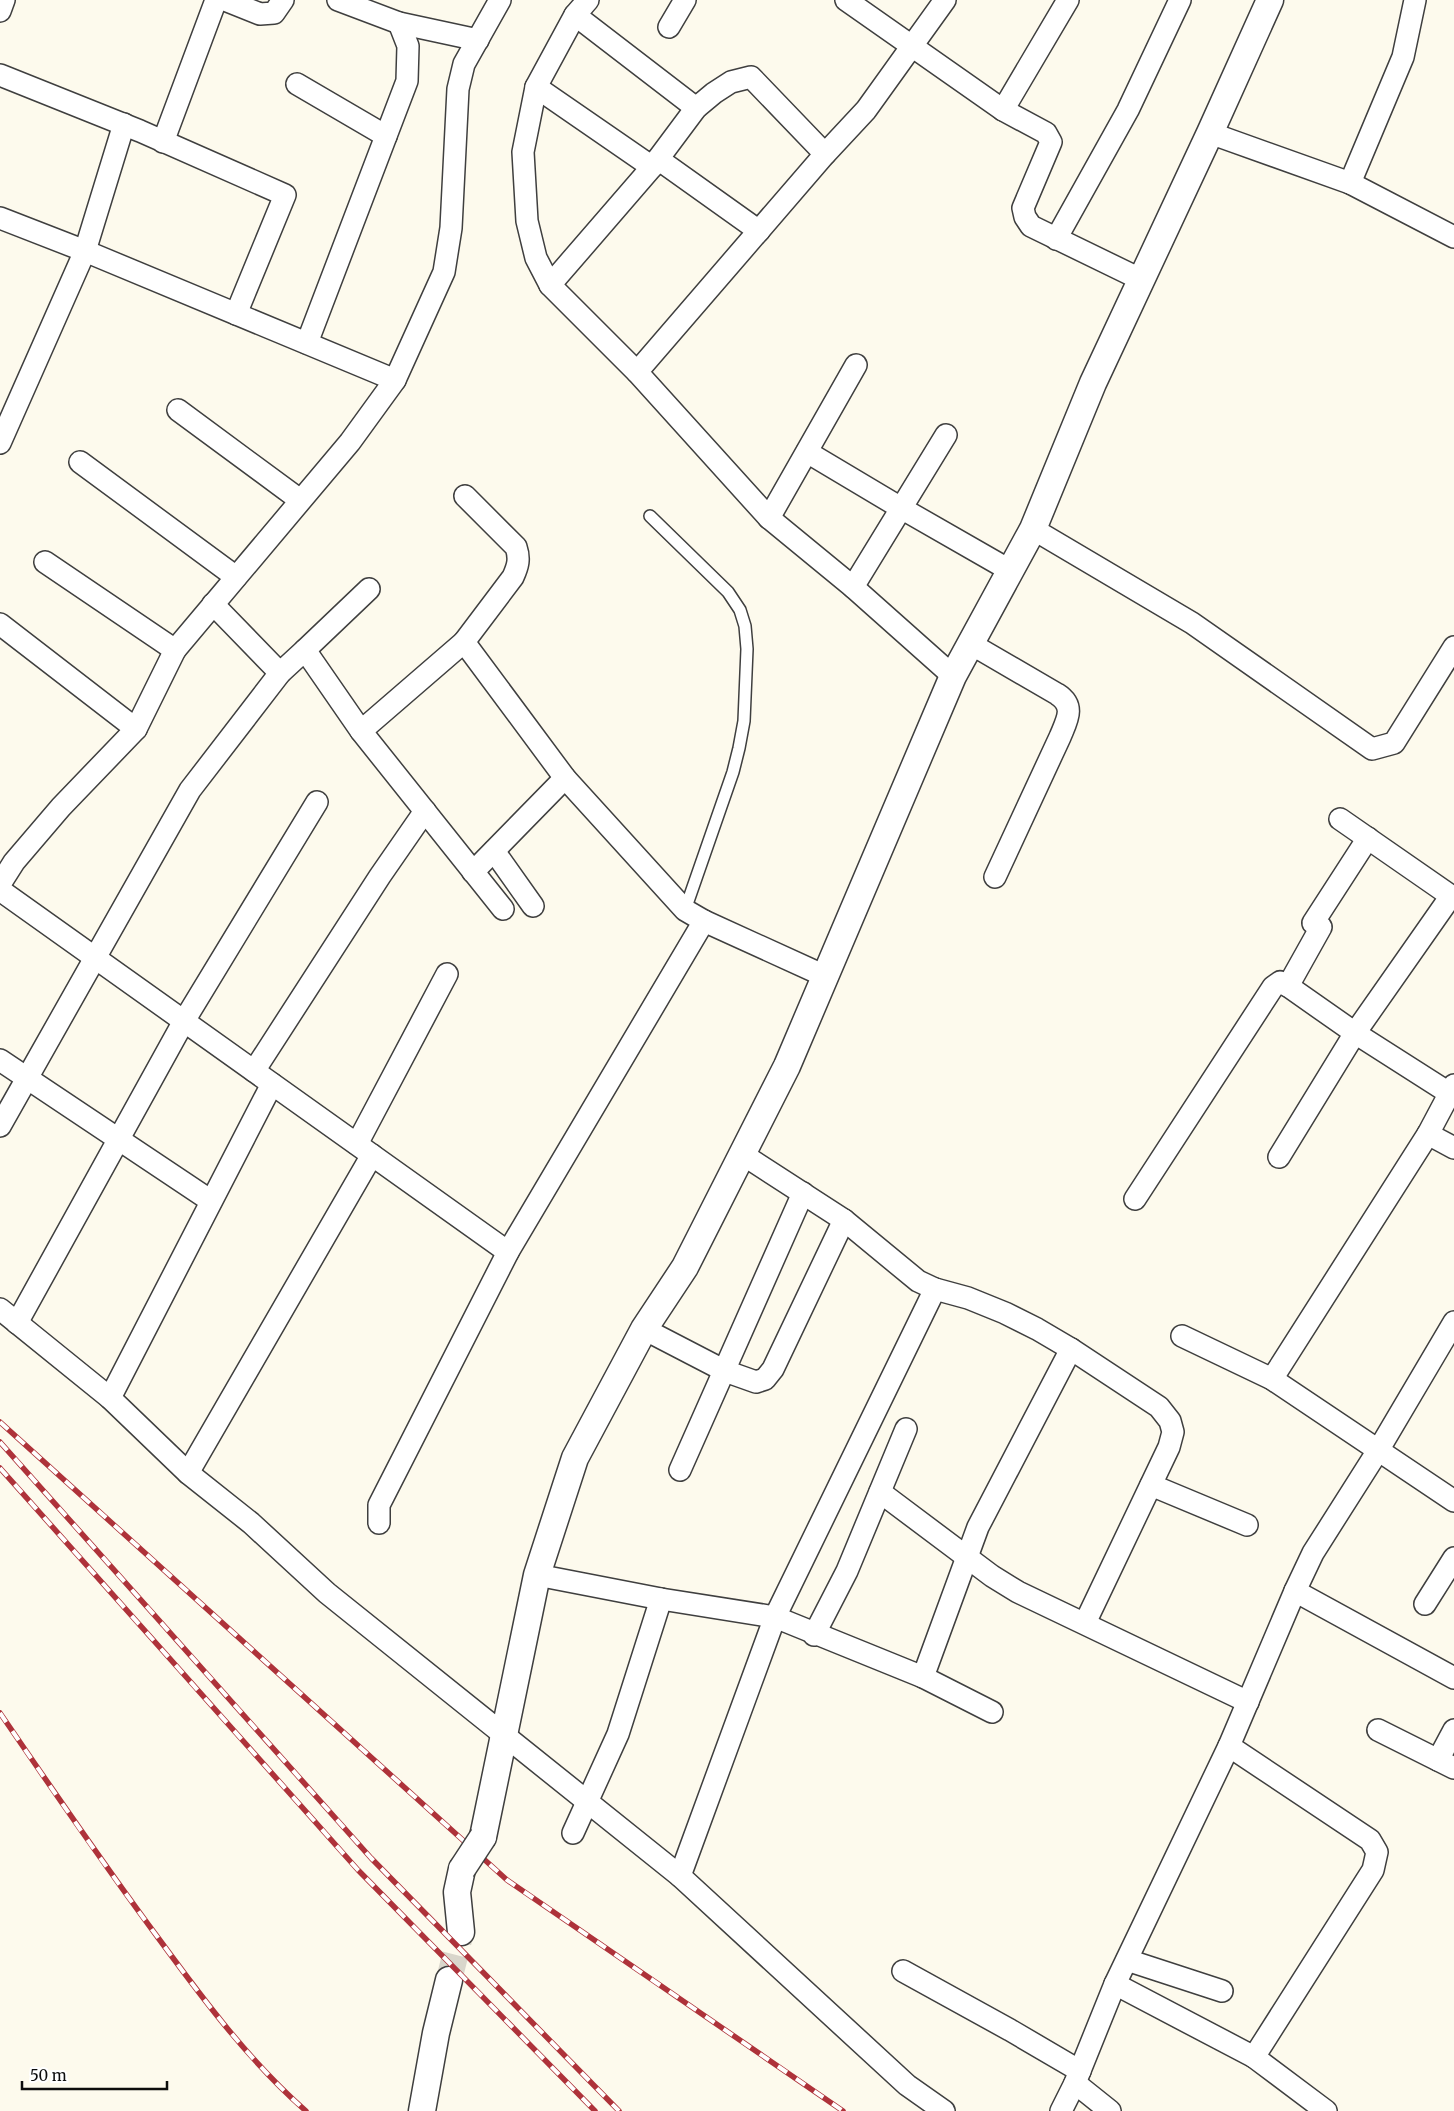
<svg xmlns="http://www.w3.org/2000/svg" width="1454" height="2111" font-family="Merriweather,serif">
  <rect width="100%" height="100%" fill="#fdfaed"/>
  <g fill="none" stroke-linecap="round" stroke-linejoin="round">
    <polyline stroke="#d9d6cb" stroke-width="26" stroke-dasharray="26 13" stroke-linecap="butt" points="449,1980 461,1932"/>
    <g stroke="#3f3f3f" stroke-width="14">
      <polyline id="service" points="650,516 728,592 740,610 745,626 747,649 744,721 739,748 733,772 685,910"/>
    </g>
    <g stroke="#3f3f3f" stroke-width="24">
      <g id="minor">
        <polyline points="225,0 260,14 274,13 283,0"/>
        <polyline points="338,0 399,23 478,40"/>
        <polyline points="588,0 575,15 696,108"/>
        <polyline points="846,0 1003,110 1046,133 1051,142 1023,208 1025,217 1031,226 1140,279"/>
        <polyline points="945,0 866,110 825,154 637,372 769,518 853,587 953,676"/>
        <polyline points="0,11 4,0"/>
        <polyline points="575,15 536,87 523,152 527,221 536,258 550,285 637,372"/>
        <polyline points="669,27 685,0"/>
        <polyline points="0,75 140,131 285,195 236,314"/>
        <polyline points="297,84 386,136"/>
        <polyline points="536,87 652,167"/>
        <polyline points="1003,110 1068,0"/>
        <polyline points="1210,133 1350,183 1454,237"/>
        <polyline points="163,142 216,0"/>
        <polyline points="658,159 759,231"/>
        <polyline points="1350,183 1403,57 1415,0"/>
        <polyline points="0,218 85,251 395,380"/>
        <polyline points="1056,239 1128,110 1180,0"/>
        <polyline points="550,285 652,167 696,108 714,93 731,82 751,77 825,154"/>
        <polyline points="307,343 407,81 408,46 399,23"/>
        <polyline points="178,410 300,500"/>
        <polyline points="0,443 85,251 124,124"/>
        <polyline points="807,452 901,508 1011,571"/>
        <polyline points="80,462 236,577"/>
        <polyline points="769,518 856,365"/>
        <polyline points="1033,529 1192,623 1372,749 1394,743 1454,647"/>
        <polyline points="45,562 175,650 350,442 395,380 444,272 451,228 458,89 464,64 500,0"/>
        <polyline points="853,587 946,435"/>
        <polyline points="213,604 280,673"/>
        <polyline points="0,624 136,729"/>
        <path d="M 464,642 L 513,577 C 518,566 520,559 516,547 L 465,496"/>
        <path d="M 971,644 L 1057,694 C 1076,706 1067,720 1060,737 L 995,877"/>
        <polyline points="305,650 369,589"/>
        <polyline points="361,731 464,642 565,778 685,910 704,921"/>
        <polyline points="1340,819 1454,898"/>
        <polyline points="494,851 533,906"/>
        <polyline points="473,872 565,778"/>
        <polyline points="0,884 14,862 61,807 136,729 175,650"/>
        <polyline points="0,890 508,1252"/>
        <polyline points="1313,923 1368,838"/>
        <polyline points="1288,986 1321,927"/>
        <polyline points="0,1060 211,1201"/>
        <polyline points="254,1071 380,876 425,811"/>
        <polyline points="0,1126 190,790 280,673 305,650 361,731 503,909"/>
        <polyline points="1428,1134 1454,1148"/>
        <polyline points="357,1144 447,974"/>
        <polyline points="742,1154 844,1220 918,1281 935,1289 968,1298 1005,1313 1037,1329 1071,1349 1159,1407 1170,1421 1173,1432 1169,1447 1085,1623"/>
        <polyline points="1279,1157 1355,1033 1451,896"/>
        <polyline points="1135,1199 1273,987 1280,982 1288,986 1355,1033 1449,1093"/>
        <polyline points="0,1309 110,1398 188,1473 251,1523 327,1593 680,1876 907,2085 944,2111"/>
        <polyline points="17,1323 184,1021 317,802"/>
        <polyline points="644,1329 725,1371 756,1382 765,1379 773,1369 844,1220"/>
        <polyline points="1182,1336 1272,1379 1454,1501"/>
        <polyline points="1272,1379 1428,1134 1454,1085"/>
        <polyline points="110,1398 272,1084"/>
        <polyline points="680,1470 803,1193"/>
        <polyline points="188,1473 372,1155"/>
        <polyline points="1151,1485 1247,1525"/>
        <polyline points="880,1492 992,1576 1018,1592 1248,1702"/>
        <polyline points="379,1523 379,1505 508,1252 704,921 827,977"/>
        <polyline points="537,1575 661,1599 775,1617 923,1677 992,1712"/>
        <polyline points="1295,1591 1454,1678"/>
        <polyline points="1425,1604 1454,1558"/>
        <polyline points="814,1635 847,1571 906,1429"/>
        <polyline points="923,1677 978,1527 1071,1349"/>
        <polyline points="1378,1730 1438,1760"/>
        <polyline points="1454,1730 1438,1760 1454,1768"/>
        <polyline points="573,1833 618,1734 661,1599"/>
        <polyline points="680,1876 775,1617 935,1289"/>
        <polyline points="1127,1960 1222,1991"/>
        <polyline points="903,1971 1010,2030 1080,2071"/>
        <polyline points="1115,1984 1254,2057 1373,1870 1377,1852 1370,1840 1229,1746"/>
        <polyline points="1254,2057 1326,2111"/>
        <polyline points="1075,2083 1110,2111"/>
        <polyline points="1061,2111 1075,2083 1115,1984 1229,1746 1295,1591 1313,1553 1379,1449 1454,1322"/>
      </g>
    </g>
    <g stroke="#3f3f3f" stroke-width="29">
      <g id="tertiary">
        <polyline points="483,1837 537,1575 575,1458 644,1329 685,1267 787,1066 953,676 1033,529 1093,383 1210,133 1270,0"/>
        <polyline points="461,1932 457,1892 462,1869"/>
        <polyline points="422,2111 436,2033 449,1980"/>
      </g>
    </g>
    <use href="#service" stroke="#fff" stroke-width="11"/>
    <use href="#minor" stroke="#fff" stroke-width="21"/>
    <use href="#tertiary" stroke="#fff" stroke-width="26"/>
    <g stroke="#ae323a" stroke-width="5.5">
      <g id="rail">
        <polyline points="0,1422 507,1880 843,2111"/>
        <polyline points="0,1442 371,1858 619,2111"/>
        <polyline points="0,1468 358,1870 595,2111"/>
        <path d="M 0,1713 C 52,1789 104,1865 159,1939 C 203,1999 249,2061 306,2111"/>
      </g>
    </g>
    <use href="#rail" stroke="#fff" stroke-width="4" stroke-dasharray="11" stroke-linecap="butt"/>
    <g stroke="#3f3f3f" stroke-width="29" stroke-linecap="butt">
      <polyline id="tertiary-bridge" points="462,1869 483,1837"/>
    </g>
    <use href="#tertiary-bridge" stroke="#fff" stroke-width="26"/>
  </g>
  <path d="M22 2081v8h145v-8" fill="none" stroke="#0c0c0c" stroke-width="2.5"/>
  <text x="30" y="2081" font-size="15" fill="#0c0c0c" stroke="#ffffff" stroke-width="4" paint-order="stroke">50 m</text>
</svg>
